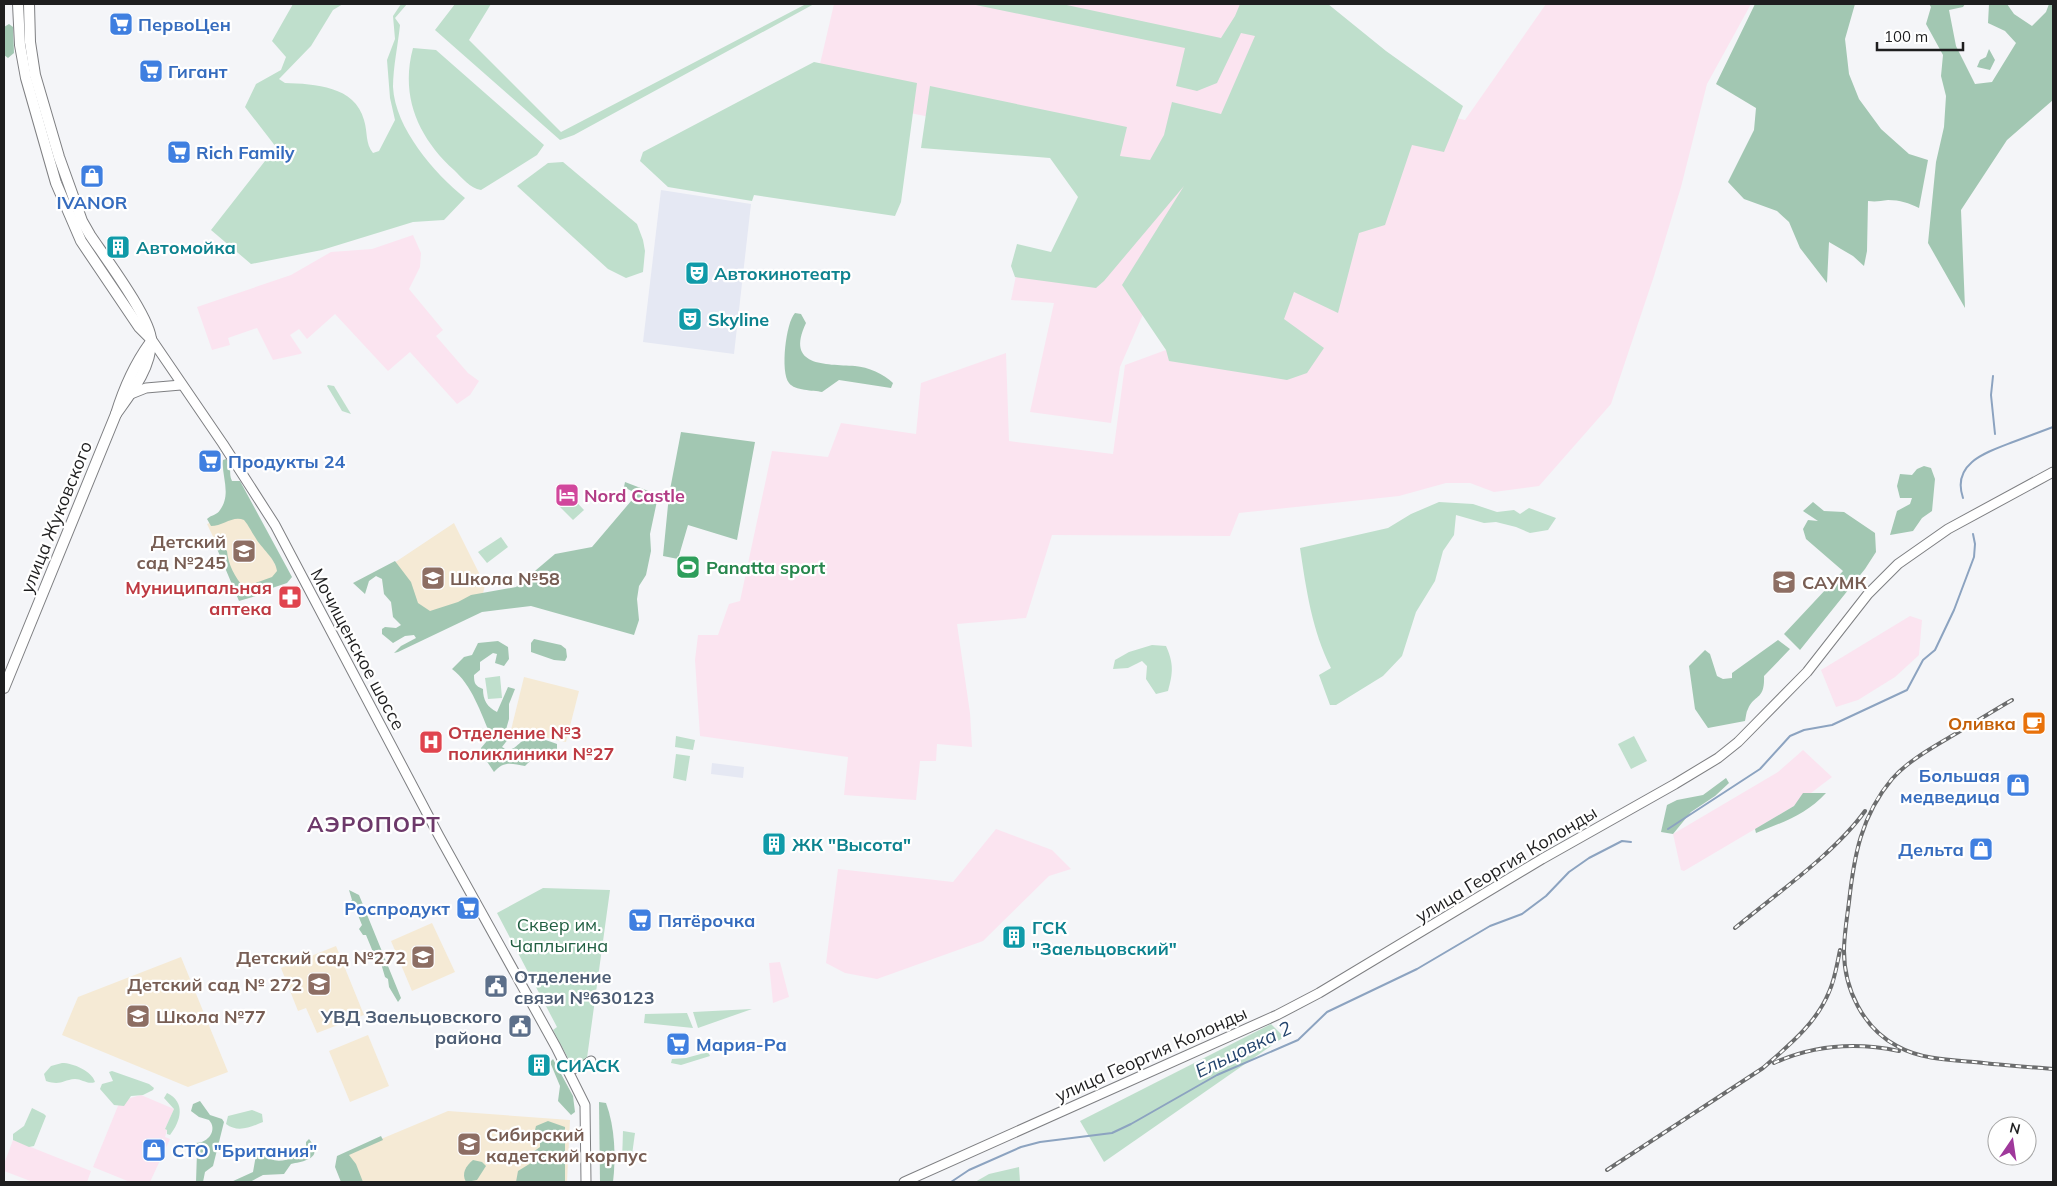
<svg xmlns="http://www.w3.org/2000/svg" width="2057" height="1186" font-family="Mulish,sans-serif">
  <rect width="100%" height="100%" fill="#f4f5f8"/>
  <g fill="#e5e8f3">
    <polygon points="661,190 751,204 734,354 643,342"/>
    <polygon points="712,763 744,767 743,778 711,774"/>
  </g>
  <g fill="#fbe4f0">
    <polygon points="834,4 1278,4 1120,367 1111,423 1030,412 1054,303 1011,300 1021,251 1085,257 1104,151 813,94"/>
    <polygon points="1546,4 1751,4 1707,84 1681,187 1654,276 1611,404 1539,486 1494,492 1470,483 1446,483 1399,496 1239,513 1230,536 1052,535 1026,618 957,624 970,713 972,747 937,744 936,761 920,761 916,800 844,795 848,757 700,736 695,660 698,635 718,635 729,604 740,601 772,451 828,457 841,423 916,434 921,383 1006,353 1009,441 1113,454 1125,365 1166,350 1375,99 1465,120"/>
    <polygon points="413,235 421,253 420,267 409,289 443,330 436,336 468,373 479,381 470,395 457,404 410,352 388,371 335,314 307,339 299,329 290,335 302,353 300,354 273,360 257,328 228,338 230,345 212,350 197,307 291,275 331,252 372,249"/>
    <polygon points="1910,616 1922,620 1919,655 1895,677 1858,700 1836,707 1821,670"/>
    <polygon points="1803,750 1832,777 1794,806 1684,871 1681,870 1673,834 1778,772"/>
    <polygon points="996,829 1052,850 1071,869 1049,876 983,941 877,979 845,973 826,963 838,869 953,882"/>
    <polygon points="780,962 789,997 773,1003 769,963"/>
    <polygon points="141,1095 174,1109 165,1129 167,1130 165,1137 170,1139 150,1182 130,1182 93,1167 120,1101"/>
    <polygon points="13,1140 91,1171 87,1182 33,1182 4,1171 4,1164"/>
  </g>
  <g fill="#f5ead5">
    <polygon points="244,510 283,578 241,595 207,524"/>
    <polygon points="454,523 485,585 481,602 417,630 382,571"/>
    <polygon points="524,677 579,691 566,742 511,730"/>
    <polygon points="432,923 455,972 412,991 391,941"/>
    <polygon points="336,946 364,1015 317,1033 306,1008 298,1011 281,968"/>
    <polygon points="181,957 228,1072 188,1087 62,1035 78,997"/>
    <polygon points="368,1035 389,1086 350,1102 329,1051"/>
    <polygon points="448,1111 570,1120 567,1182 348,1182 338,1157"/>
  </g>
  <g fill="#bfdfcc">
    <path d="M 293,4 L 343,4 L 333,10 L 311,46 L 279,79 L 285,83 C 315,84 355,86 364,120 C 368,133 365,143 373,153 L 379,151 L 395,120 L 390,98 L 387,60 L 395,39 L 393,16 L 401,4 L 407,4 L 395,18 L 400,25 C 398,45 393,67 393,87 C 395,128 434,173 465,198 L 444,220 L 413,222 L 322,250 L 251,264 L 211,230 L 276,147 L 245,107 L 256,84 L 281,70 L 286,57 L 272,41 Z"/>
    <polygon points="455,4 491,4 469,40 561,132 806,4 814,4 574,135 560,140 435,30"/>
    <polygon points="971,4 1062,4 1221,38 1235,16 1240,4 1328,4 1386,51 1463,106 1444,152 1412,145 1385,225 1359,233 1338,313 1294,292 1284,319 1324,348 1307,373 1287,380 1169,361 1166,350 1122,285 1184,186 1104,281 1096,288 1015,277 1011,266 1017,244 1051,252 1078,197 1050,158 921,148 930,86 1127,127 1120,156 1150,160 1164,135 1172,102 1221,114 1255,36 1241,33 1217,83 1197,91 1176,86 1185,48"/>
    <path d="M 413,48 L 436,50 L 544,145 L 537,155 L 481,190 C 470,188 462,178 454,170 C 418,137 400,96 413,48 Z"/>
    <polygon points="814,62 917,83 901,202 895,216 754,195 752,201 668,187 640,161 643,152"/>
    <polygon points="563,162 637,224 643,240 645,251 643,272 626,278 608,269 517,186 548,163"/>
    <polygon points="328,385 334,386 351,414 342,411 327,386"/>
    <polygon points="568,493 584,510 573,520 557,504"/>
    <path d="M 1439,502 L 1473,504 L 1497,512 L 1514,510 L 1520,514 L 1529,508 L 1556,518 L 1548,530 L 1530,533 L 1516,527 L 1496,522 L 1484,523 L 1456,515 L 1454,535 L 1443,551 L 1435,581 L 1416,612 L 1402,656 L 1383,676 L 1336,705 L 1330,705 L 1319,675 L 1331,668 C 1312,631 1306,588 1300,548 L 1388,528 L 1411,514 Z"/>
    <polygon points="501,537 508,547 487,563 478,552"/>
    <path d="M 1152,645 L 1166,646 C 1174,664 1173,673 1168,691 L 1156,694 L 1146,679 L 1147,666 L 1142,661 L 1128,668 L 1113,669 L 1115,660 L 1129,652 Z"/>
    <polygon points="500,676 502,698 488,699 485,678"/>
    <polygon points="676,736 695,740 693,750 675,747"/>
    <polygon points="1634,736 1647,761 1631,769 1618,744"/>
    <polygon points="676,754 690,756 686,781 673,778"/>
    <polygon points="543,888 610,890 587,1058 579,1064 569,1060 553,1030 557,1027 497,913"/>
    <polygon points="752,1009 698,1028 693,1012"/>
    <polygon points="687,1013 693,1028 644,1023 645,1014"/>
    <polygon points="1271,1024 1284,1037 1104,1162 1080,1121"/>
    <polygon points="708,1052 710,1056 681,1065 671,1063 672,1059 686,1058"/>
    <path d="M 62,1063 C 73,1063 92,1071 95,1082 C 88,1085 82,1079 75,1079 C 62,1080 61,1086 46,1081 L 44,1074 L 51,1066 Z"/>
    <polygon points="112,1071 149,1084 154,1088 153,1090 143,1095 131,1096 124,1106 114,1105 100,1089 102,1084 113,1081 109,1072"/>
    <path d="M 167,1093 C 186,1102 181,1121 170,1135 L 167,1134 L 167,1130 L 165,1129 L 174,1109 L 164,1098 Z"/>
    <polygon points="32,1108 44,1114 46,1116 34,1146 29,1147 13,1140 13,1134 24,1126"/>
    <path d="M 252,1110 L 262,1114 L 263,1122 C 251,1127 238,1133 226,1124 L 228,1116 Z"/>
    <polygon points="623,1131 635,1133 631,1162 622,1161"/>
    <polygon points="1019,1167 1020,1182 975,1182 989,1174"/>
  </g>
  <g fill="#a2c7b2">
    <path d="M 1755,4 L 1855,4 L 1845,39 L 1849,74 L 1859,99 L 1881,129 L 1909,154 L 1928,160 L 1919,208 C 1909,203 1900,200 1888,200 C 1880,201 1876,202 1868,201 L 1867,251 L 1864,266 L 1853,256 L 1829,242 L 1827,283 L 1800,248 L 1789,222 L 1777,211 L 1744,199 L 1728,182 L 1754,130 L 1756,108 L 1716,84 Z"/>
    <polygon points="1929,4 1965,4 1963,7 1949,10 1956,46 1975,84 1992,82 2016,43 2005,31 1988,23 1989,4 2007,4 2014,14 2032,26 2046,12 2049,4 2053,4 2053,100 2007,140 1961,210 1965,308 1928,243 1936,162 1944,127 1946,96 1941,76 1943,55 1926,24 1931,7"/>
    <polygon points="9,24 13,27 14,53 8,58 4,55 4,27"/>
    <polygon points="1989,49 1995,60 1990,70 1977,67 1980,60 1986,57"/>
    <path d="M 795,313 L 801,314 L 806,323 C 785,367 825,364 855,366 C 868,367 884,374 893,383 L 891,388 L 839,380 L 822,392 C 813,390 795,391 789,383 C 780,372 786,322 795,313 Z"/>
    <polygon points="681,432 755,442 737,540 688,525 678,559 663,556 669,495"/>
    <path d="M 226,459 C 233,466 228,473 232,481 L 240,481 L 292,577 L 287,583 L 272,588 L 266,593 L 239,601 L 215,544 L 215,540 L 227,551 C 228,564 235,578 244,587 L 272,577 L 277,571 C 276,559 261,548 255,537 C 251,531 249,526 244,520 C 233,515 223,526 211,526 L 207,519 C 211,515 217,515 220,510 C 232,494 221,475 223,460 Z"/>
    <polygon points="1924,466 1931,468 1935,479 1932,511 1922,518 1913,531 1890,535 1897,511 1910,504 1912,498 1900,498 1897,486 1900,474 1912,475 1917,469"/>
    <polygon points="625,482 651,492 657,501 650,534 651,551 646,575 639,586 637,599 639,620 634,635 531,606 482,612 398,652 394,653 401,646 416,638 414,635 405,636 393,643 382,634 382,629 385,627 396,628 401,625 393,617 391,602 384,594 382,579 376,576 369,581 365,594 353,583 395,561 411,582 418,603 430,611 458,602 471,595 516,587 555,554 592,547 637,494 624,487"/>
    <polygon points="1813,502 1824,511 1844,512 1875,533 1876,552 1865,569 1800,650 1784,634 1843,571 1806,539 1803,529 1808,520 1818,521 1803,511"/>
    <polygon points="534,639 561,645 566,649 567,657 565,661 554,660 531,652 531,643"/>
    <path d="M 1778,640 L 1790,649 L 1764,676 C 1765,701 1754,694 1748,709 C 1746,712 1746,717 1745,721 L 1708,728 L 1695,709 L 1689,666 L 1705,650 L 1710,654 L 1717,676 L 1723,679 L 1732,678 L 1732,673 Z"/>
    <path d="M 498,641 L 508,647 L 509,659 L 504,666 L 495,663 L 497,654 L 493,653 L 480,662 L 480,670 L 474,675 C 474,683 475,686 483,689 C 483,700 487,707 497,712 L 508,687 L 515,689 L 509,704 L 509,719 L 505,733 L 509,738 L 502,747 L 507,750 C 515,749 515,747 521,742 C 531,734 546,740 557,744 L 557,751 L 552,758 L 532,759 L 525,766 C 511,763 503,761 494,772 L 484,757 L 481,748 L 491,736 C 481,714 472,684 452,669 L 464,657 L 472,655 L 478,643 Z"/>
    <polygon points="1726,778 1729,783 1715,796 1691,812 1673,834 1661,832 1667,805 1677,800 1703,795"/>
    <path d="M 1803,793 L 1826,793 C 1806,815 1783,822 1756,833 L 1755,829 L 1794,806 Z"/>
    <polygon points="349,890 359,895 401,998 398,1002 389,987 388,979 385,977 380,960 369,956 373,952 366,935 363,935 359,929 362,925 355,908 349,908 347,904 352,900"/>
    <polygon points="553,1059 573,1096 575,1112 571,1115 558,1101 560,1086 550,1062"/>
    <path d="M 200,1101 L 210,1115 L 222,1119 L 224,1122 L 213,1166 L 205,1172 L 203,1182 L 196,1182 L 197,1152 L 195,1148 L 196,1143 C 208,1143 218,1130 209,1120 L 199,1117 L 191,1111 L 193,1104 Z"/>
    <path d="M 599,1102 L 606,1103 C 615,1127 616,1157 613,1182 L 600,1182 Z"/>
    <polygon points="548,1121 565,1127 565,1182 516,1182 518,1171 531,1163 533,1152 540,1147 540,1143 534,1134 536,1126"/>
    <polygon points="381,1136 383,1140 349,1155 356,1164 363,1182 341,1182 335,1167 337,1156"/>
    <path d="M 309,1139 C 324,1158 306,1161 291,1164 L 284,1174 L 263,1175 L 250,1182 L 231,1182 L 253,1172 L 256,1155 C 263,1155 266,1156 271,1159 C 280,1164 300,1157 306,1150 L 306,1142 Z"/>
    <path d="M 473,1160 L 482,1162 L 486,1166 L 477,1180 L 466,1182 C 461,1173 466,1166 473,1160 Z"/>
  </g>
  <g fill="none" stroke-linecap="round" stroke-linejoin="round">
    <g stroke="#8ca3c0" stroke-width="2">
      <polyline points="1993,376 1991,395 1995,434"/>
      <path d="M 1963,498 C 1951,463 1987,452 2013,442 C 2026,437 2040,432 2053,427"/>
      <polyline points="1668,829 1760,769 1790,736 1804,730 1832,725 1907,690 1923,660 1935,650 1954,610 1974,557 1975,544 1973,534"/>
      <polyline points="951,1182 969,1170 1021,1147 1040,1142 1112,1133 1131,1124 1217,1075 1298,1040 1327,1012 1417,969 1490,926 1522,914 1546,896 1569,872 1589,858 1622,841 1631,842"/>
    </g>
    <g stroke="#7e7f82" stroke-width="11">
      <g id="secondary">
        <polyline points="152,340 223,444 275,525 439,836 556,1047 585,1105 586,1182"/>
        <polyline points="131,394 146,388 181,385"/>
        <polyline points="567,1069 581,1068 591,1061"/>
        <polyline points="904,1182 1277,1015 1319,993 1542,859 1675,784 1718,758 1738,742 1807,672 1868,594 1898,564 1948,529 2053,472"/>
      </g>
    </g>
    <g stroke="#7e7f82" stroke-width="12">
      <g id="primary">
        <polyline points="18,4 20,45 26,78 56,183 81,241 139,327 151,339"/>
        <path d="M 29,4 L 30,42 L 35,75 L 59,157 L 82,221 L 90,235 C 104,256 152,320 151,341 C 151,368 131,393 116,414"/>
        <path d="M 4,688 L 116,414 C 124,388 134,365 150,343"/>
      </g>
    </g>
    <use href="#secondary" stroke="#fff" stroke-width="9"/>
    <use href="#primary" stroke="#fff" stroke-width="10"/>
    <g stroke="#6b6c6d" stroke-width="4">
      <g id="rail">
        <path d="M 2012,700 C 1991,712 1971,725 1950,737 C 1930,749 1908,761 1892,779 C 1861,816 1854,856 1849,902 C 1847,918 1844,935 1844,951 C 1844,989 1863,1028 1897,1046 C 1920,1059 1948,1060 1974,1062 C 2000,1065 2027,1067 2053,1069"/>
        <path d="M 1735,928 C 1776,894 1835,853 1865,811"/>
        <path d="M 1774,1063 C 1814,1045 1856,1042 1899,1051"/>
        <path d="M 1607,1170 L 1763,1068 C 1788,1046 1816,1024 1829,992 C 1835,979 1837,964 1840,950"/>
      </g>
    </g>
    <use href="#rail" stroke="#fff" stroke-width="2" stroke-dasharray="5.5" stroke-linecap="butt"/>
  </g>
  <defs>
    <g id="supermarket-square" transform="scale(1.25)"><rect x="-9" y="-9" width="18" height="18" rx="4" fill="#3f7fe0" stroke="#fff"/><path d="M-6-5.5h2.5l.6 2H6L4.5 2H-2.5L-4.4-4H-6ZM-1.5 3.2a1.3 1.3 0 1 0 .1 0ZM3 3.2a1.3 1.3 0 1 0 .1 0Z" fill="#fff"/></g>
    <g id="shop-square" transform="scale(1.25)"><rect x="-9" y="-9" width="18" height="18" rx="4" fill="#3f7fe0" stroke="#fff"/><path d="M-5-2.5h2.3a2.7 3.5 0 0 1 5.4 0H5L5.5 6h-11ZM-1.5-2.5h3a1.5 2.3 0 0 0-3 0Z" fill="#fff"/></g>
    <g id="building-square" transform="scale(1.25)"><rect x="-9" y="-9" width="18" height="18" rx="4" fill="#0f9aa8" stroke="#fff"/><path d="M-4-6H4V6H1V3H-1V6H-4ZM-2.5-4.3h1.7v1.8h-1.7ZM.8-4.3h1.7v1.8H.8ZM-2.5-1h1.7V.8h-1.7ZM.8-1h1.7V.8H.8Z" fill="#fff"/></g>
    <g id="theatre-square" transform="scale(1.25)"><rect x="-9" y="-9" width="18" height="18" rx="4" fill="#0f9aa8" stroke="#fff"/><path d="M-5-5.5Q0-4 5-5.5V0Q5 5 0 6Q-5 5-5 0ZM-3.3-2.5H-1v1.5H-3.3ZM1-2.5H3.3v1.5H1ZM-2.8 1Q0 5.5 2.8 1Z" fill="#fff"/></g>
    <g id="hotel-square" transform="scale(1.25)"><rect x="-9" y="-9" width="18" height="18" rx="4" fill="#d1479c" stroke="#fff"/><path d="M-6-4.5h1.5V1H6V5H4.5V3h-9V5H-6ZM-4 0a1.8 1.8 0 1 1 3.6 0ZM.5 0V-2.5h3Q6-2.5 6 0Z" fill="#fff"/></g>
    <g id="school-square" transform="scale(1.25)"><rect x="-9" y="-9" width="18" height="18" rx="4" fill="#8d6e63" stroke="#fff"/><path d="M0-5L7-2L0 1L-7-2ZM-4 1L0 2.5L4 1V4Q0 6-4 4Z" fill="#fff"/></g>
    <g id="stadium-square" transform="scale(1.25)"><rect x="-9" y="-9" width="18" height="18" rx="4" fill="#2e9e5b" stroke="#fff"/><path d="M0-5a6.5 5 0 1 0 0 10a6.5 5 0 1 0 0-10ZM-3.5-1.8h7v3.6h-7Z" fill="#fff"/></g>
    <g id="university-square" transform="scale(1.25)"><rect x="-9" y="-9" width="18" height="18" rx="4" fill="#8d6e63" stroke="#fff"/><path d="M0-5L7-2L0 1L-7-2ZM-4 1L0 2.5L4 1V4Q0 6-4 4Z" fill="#fff"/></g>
    <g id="pharmacy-square" transform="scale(1.25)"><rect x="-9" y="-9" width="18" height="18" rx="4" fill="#e0444e" stroke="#fff"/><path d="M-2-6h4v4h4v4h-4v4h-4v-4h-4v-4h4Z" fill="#fff"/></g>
    <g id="cafe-square" transform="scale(1.25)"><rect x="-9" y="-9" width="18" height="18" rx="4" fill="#e8710a" stroke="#fff"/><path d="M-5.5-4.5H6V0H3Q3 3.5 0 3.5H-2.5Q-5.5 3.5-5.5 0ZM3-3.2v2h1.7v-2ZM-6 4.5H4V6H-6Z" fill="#fff"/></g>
    <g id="hospital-square" transform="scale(1.25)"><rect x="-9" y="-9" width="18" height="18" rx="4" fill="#e0444e" stroke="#fff"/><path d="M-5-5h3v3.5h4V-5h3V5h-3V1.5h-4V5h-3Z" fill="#fff"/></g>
    <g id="civic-square" transform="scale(1.25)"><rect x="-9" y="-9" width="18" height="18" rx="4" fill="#5c6f8a" stroke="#fff"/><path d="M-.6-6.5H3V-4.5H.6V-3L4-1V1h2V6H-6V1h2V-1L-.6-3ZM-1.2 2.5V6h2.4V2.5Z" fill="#fff"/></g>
  </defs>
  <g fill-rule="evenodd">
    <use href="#supermarket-square" x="121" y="24"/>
    <use href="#supermarket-square" x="151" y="71"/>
    <use href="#supermarket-square" x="179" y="152"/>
    <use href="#shop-square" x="92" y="176"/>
    <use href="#building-square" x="118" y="247"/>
    <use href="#theatre-square" x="697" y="273"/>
    <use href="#theatre-square" x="690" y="319"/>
    <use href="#supermarket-square" x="210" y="461"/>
    <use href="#hotel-square" x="567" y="495"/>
    <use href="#school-square" x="244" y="551"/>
    <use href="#stadium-square" x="688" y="567"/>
    <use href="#school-square" x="433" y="578"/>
    <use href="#university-square" x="1784" y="582"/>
    <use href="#pharmacy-square" x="290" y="597"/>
    <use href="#cafe-square" x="2034" y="723"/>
    <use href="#hospital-square" x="431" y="742"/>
    <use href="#shop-square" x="2018" y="785"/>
    <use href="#building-square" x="774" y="844"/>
    <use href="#shop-square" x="1981" y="849"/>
    <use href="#supermarket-square" x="468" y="908"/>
    <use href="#supermarket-square" x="640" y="920"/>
    <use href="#building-square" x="1014" y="937"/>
    <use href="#school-square" x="423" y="957"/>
    <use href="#school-square" x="319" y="984"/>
    <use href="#civic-square" x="496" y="986"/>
    <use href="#school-square" x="138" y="1016"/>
    <use href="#civic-square" x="520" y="1026"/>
    <use href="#supermarket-square" x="678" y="1044"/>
    <use href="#building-square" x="539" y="1065"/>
    <use href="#school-square" x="469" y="1144"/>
    <use href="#shop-square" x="154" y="1150"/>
  </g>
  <g text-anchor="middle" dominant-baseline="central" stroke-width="4.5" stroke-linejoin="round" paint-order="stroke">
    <g font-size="18" font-weight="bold" fill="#366cbe" stroke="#fff" text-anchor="start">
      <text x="138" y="24">ПервоЦен</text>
      <text x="168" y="71">Гигант</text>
      <text x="196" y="152">Rich Family</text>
      <text x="92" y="202" text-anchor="middle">IVANOR</text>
      <text x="228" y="461">Продукты 24</text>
      <text x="2000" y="775" text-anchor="end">Большая<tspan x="2000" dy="21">медведица</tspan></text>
      <text x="1964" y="849" text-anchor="end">Дельта</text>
      <text x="450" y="908" text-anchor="end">Роспродукт</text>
      <text x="658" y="920">Пятёрочка</text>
      <text x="696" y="1044">Мария-Ра</text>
      <text x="172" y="1150">СТО "Британия"</text>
    </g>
    <g font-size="18" font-weight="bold" fill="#0d838f" stroke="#fff" text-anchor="start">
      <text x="136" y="247">Автомойка</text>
      <text x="714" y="273">Автокинотеатр</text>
      <text x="708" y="319">Skyline</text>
      <text x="792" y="844">ЖК "Высота"</text>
      <text x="1032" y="927">ГСК<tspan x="1032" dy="21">"Заельцовский"</tspan></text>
      <text x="556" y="1065">СИАСК</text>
    </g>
    <g font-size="18" font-weight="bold" fill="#b23c85" stroke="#fff" text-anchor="start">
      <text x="584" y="495">Nord Castle</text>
    </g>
    <g font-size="18" fill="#1e1e1f" stroke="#fff">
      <text transform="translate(56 517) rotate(-68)">улица Жуковского</text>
      <text transform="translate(358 649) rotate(62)">Мочищенское шоссе</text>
      <text transform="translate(1506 864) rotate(-31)">улица Георгия Колонды</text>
      <text transform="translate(1151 1054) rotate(-24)">улица Георгия Колонды</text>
    </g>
    <g font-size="18" font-weight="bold" fill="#785e54" stroke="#fff" text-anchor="start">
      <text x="226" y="541" text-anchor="end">Детский<tspan x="226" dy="21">сад №245</tspan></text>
      <text x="450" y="578">Школа №58</text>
      <text x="1802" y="582">САУМК</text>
      <text x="406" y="957" text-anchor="end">Детский сад №272</text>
      <text x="302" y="984" text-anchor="end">Детский сад № 272</text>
      <text x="156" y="1016">Школа №77</text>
      <text x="486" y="1134">Сибирский<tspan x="486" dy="21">кадетский корпус</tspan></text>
    </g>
    <g font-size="18" font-weight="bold" fill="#27864d" stroke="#fff" text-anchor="start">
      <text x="706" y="567">Panatta sport</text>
    </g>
    <g font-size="18" font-weight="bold" fill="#be3a42" stroke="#fff" text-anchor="end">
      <text x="272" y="587">Муниципальная<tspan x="272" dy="21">аптека</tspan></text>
      <text x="448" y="732" text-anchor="start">Отделение №3<tspan x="448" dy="21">поликлиники №27</tspan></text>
    </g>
    <g font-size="18" font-weight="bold" fill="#c56008" stroke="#fff" text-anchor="end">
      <text x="2016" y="723">Оливка</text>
    </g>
    <g font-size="18" fill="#215f42" stroke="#fff">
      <text x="559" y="924">Сквер им.<tspan x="559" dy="21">Чаплыгина</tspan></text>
    </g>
    <g font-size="18" font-weight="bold" fill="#4e5e75" stroke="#fff" text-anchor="start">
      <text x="514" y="976">Отделение<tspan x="514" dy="21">связи №630123</tspan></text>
      <text x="502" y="1016" text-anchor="end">УВД Заельцовского<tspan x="502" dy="21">района</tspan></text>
    </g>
    <g font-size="19" font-style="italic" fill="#24456e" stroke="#fff">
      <text transform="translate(1243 1049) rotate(-26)">Ельцовка 2</text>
    </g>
    <g font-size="22" font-weight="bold" letter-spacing="1" fill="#6d396a" stroke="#fff">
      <text x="374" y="824">АЭРОПОРТ</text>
    </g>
  </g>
  <rect width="2057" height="1186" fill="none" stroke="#1e1e1f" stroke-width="10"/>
  <g transform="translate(2012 1141) rotate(13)"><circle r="24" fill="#ffffff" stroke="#a5a5a5"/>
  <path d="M0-4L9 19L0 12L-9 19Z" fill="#9f389b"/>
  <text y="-8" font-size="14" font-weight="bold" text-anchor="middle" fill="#1e1e1f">N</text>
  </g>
  <path d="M1877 42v8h86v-8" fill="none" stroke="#1e1e1f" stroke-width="2.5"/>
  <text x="1884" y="42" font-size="15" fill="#1e1e1f" stroke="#ffffff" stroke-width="4" paint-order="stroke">100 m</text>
</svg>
